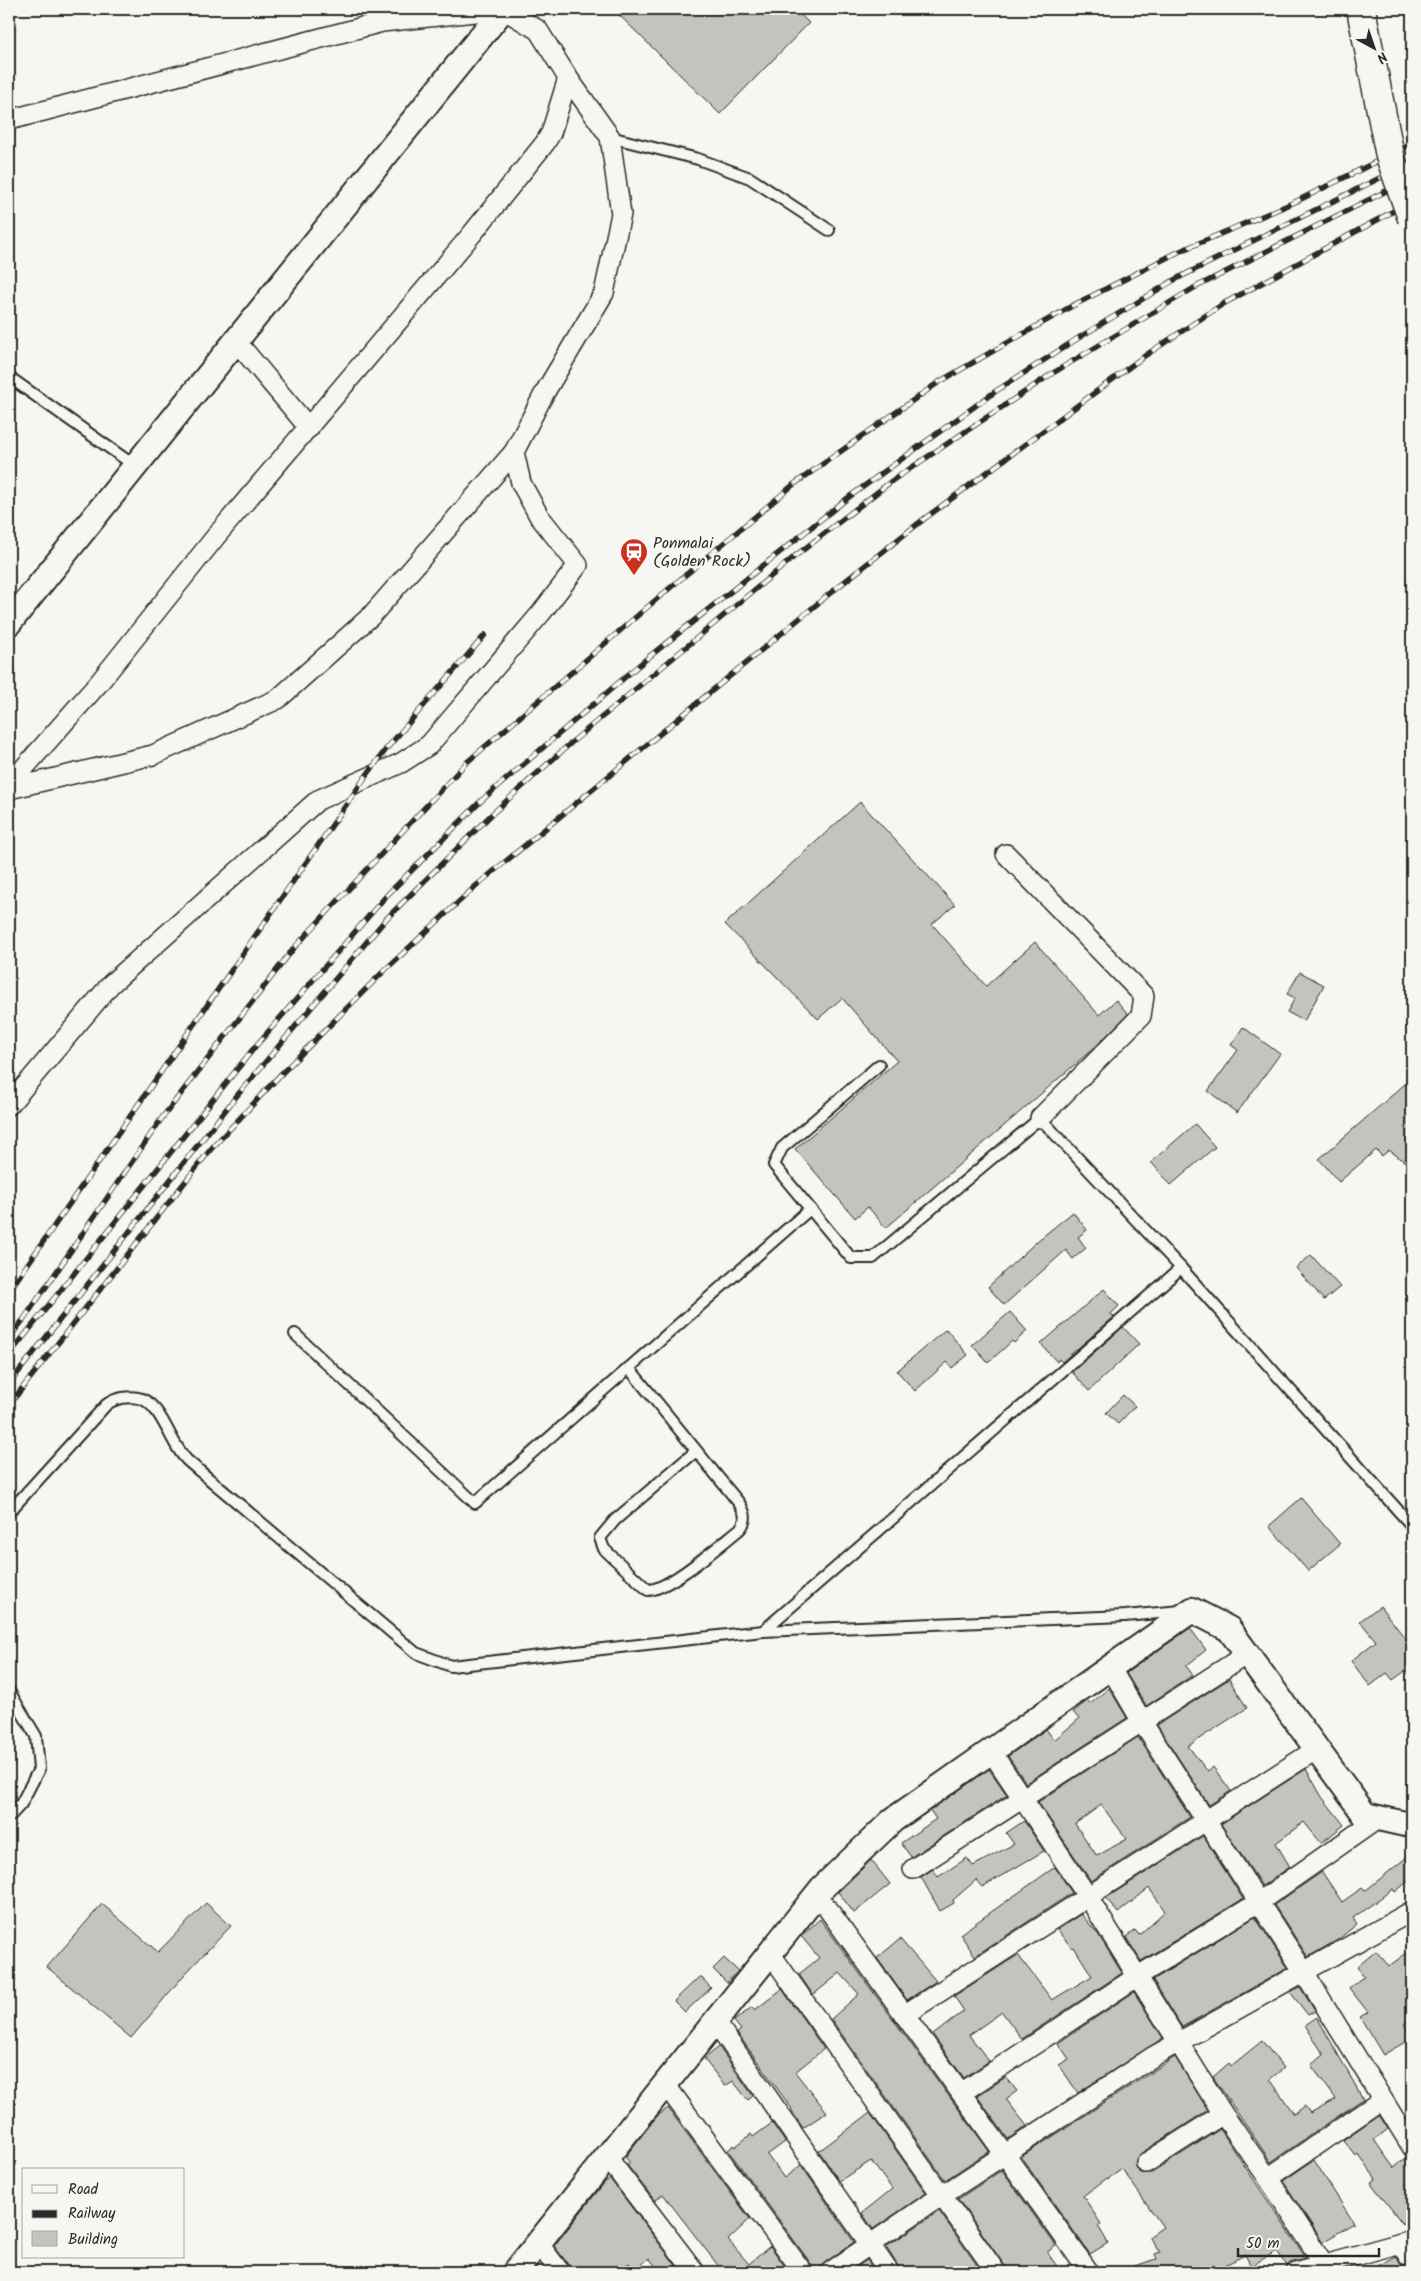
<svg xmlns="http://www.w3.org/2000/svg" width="1421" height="2281" font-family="Kalam,sans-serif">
  <rect width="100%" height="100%" fill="#f6f6f2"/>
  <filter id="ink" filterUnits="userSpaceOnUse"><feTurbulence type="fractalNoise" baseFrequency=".02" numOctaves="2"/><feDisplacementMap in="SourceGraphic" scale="10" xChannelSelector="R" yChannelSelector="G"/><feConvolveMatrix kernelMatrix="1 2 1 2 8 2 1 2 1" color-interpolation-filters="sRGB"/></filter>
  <g filter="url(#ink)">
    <g fill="#c3c3c0" stroke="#2b2b2b" fill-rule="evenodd">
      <polygon points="613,9 795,9 809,23 720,114"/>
      <polygon points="860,802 955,905 932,924 986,986 1035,942 1099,1015 1116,1000 1128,1014 1095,1047 886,1228 868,1207 855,1218 795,1149 897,1061 842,998 818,1019 725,924"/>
      <polygon points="1300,972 1324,985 1304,1021 1287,1012 1295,998 1287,994"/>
      <polygon points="1243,1027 1280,1054 1237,1113 1208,1091 1238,1050 1231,1045"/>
      <polygon points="1405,1084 1412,1092 1412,1167 1389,1150 1382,1156 1376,1150 1339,1182 1319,1159"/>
      <polygon points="1195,1124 1215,1147 1171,1185 1151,1162"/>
      <polygon points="1073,1212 1087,1230 1078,1237 1086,1248 1073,1259 1066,1250 1004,1305 988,1287 1036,1242"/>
      <polygon points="1311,1255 1340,1287 1324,1300 1296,1268"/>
      <polygon points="1104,1289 1119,1306 1111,1314 1114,1317 1062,1362 1059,1359 1057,1362 1041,1344"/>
      <polygon points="1010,1312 1027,1331 1014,1343 1012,1341 988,1363 972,1345"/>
      <polygon points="1123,1327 1139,1344 1089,1391 1072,1372"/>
      <polygon points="946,1329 968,1355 952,1368 947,1362 915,1391 897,1371"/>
      <polygon points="1123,1395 1135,1406 1118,1424 1106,1413"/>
      <polygon points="1301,1498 1340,1544 1308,1571 1269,1526"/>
      <polygon points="1380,1606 1412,1647 1412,1666 1393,1680 1387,1673 1370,1686 1351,1661 1376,1641 1360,1621"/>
      <polygon points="1190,1628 1206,1650 1186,1666 1193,1675 1146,1706 1126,1673"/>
      <polygon points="1229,1679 1247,1708 1188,1746 1208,1772 1213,1767 1231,1791 1209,1805 1157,1725"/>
      <polygon points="1109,1688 1127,1718 1026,1783 1008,1756 1046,1729 1054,1740 1079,1719 1073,1712 1087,1701 1090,1704"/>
      <path d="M 1138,1737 L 1190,1817 L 1091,1881 L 1038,1802 ZM 1101,1805 L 1127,1839 L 1097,1856 L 1075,1824 Z"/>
      <polygon points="989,1769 1007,1795 911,1857 901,1843 936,1819 930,1810"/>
      <polygon points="1306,1769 1322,1797 1344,1825 1321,1843 1304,1822 1276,1843 1290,1867 1262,1886 1221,1824"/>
      <polygon points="1024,1821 1044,1851 982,1887 976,1880 953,1900 954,1903 940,1911 921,1877 933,1869 938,1877 967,1858 973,1866 1014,1844 1006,1833"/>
      <polygon points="1203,1836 1243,1899 1141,1961 1126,1937 1135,1930 1139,1935 1165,1911 1149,1888 1118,1913 1106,1898"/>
      <polygon points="1412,1853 1412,1878 1395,1892 1393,1889 1353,1918 1357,1924 1339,1939 1308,1957 1274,1905 1322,1872 1342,1902 1362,1888 1365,1891"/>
      <polygon points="871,1860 890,1884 854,1913 838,1892"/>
      <polygon points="1055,1867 1072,1893 975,1956 960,1934"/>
      <polygon points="206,1903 231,1926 184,1975 131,2038 47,1967 102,1904 158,1952"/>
      <polygon points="1081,1914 1098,1934 1122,1973 1022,2039 1002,2012 969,2035 989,2061 964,2078 933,2035 964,2011 954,1996 1018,1955 1052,2000 1092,1976 1074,1947 1072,1948 1057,1930"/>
      <polygon points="1255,1917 1288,1968 1182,2027 1153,1980"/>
      <polygon points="820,1919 989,2151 945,2180 831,2019 859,1994 840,1973 813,1995 799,1974 819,1958 801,1936"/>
      <polygon points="900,1939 936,1981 907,2000 877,1958"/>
      <polygon points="1412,1949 1412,2019 1404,2024 1412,2038 1383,2055 1360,2017 1368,2012 1349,1988 1364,1976 1357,1967 1376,1951 1389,1966"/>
      <polygon points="724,1958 738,1971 727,1983 713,1969"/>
      <polygon points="700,1976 711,1988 685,2012 674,2001"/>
      <polygon points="1300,1987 1315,2011 1308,2015 1290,1992"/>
      <polygon points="782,1989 824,2049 795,2072 827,2112 803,2128 791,2110 792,2109 737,2033 741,2030 734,2021 752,2007 755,2010"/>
      <polygon points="1134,1992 1163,2038 1078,2093 1059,2065 1069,2059 1058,2043"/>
      <polygon points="1317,2017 1363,2099 1271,2162 1213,2077 1229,2063 1231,2066 1262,2041 1284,2068 1270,2079 1294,2114 1305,2106 1310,2113 1336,2099 1311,2065 1324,2055 1305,2025"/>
      <polygon points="719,2047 753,2096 748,2100 733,2081 725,2086 704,2059"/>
      <polygon points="1175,2057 1208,2110 1140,2154 1135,2163 1137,2169 1141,2173 1152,2173 1220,2129 1306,2258 1293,2261 1287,2266 1277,2251 1251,2266 1245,2255 1211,2272 1125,2272 1125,2269 1157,2259 1155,2254 1160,2252 1149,2237 1163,2227 1122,2169 1108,2179 1107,2178 1083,2196 1101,2224 1098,2226 1108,2243 1090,2254 1021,2157"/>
      <polygon points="1006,2077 1017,2091 1006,2099 1027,2126 1008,2139 977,2096"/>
      <polygon points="668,2108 750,2219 728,2240 749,2264 770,2246 789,2272 723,2272 663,2194 655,2201 627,2165 630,2163 625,2157 656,2117"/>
      <polygon points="870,2113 926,2193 873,2229 862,2213 892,2189 871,2161 839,2181 819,2151"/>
      <polygon points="1379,2115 1388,2129 1374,2140 1394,2168 1407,2157 1412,2158 1412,2218 1403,2224 1371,2183 1376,2179 1358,2154 1356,2156 1343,2140"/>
      <polygon points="772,2123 785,2142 767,2155 784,2178 801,2165 854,2242 824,2263 819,2272 814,2272 812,2265 728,2150 734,2145 735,2147 751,2134 753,2137"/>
      <polygon points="1314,2160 1354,2223 1323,2242 1283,2181"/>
      <polygon points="1002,2170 1056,2246 1047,2252 1061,2272 1007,2272 1005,2266 958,2199"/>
      <polygon points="610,2179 681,2272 660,2272 649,2258 636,2270 629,2263 617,2272 571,2272 569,2265 554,2246 605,2182"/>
      <polygon points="939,2211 982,2272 900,2272 898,2266 886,2247"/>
      <polygon points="1396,2256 1403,2266 1412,2272 1367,2272"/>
      <polygon points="867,2260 875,2272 849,2272"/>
    </g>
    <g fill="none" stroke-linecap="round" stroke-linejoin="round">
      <g stroke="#2b2b2b" stroke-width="14">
        <g id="service">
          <polyline points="610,137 698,159 750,178 829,230"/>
          <polyline points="9,377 135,466"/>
          <polyline points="879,1065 782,1148 774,1165 851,1258 873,1258 1040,1118 1181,1268 1412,1526"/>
          <polyline points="295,1334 475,1503 810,1209"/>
          <path d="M 629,1368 L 739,1503 C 745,1512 748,1519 740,1529 C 722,1543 669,1590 648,1590 L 604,1549 L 600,1538 L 615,1520 L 696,1451"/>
          <path d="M 9,1512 L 106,1405 C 114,1398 131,1395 142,1399 C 163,1407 171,1447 189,1462 C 265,1526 340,1589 416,1653 L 451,1666 L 763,1631 L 1125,1616 L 1181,1611"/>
          <polyline points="763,1631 1181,1268"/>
          <polyline points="9,1691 36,1736 39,1769 21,1804 9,1817"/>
        </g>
      </g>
      <g stroke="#2b2b2b" stroke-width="22">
        <g id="minor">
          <polyline points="9,120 382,22 503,9 538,30 568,78 610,137 621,214 604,293 545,392 514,452 521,483 539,516 578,565 542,612 429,745 401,763 318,800 111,984 9,1105"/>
          <polyline points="236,341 309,428"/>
          <polyline points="9,785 98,684 217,535 472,234 545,143 551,133 568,78"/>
          <polyline points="9,789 153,755 278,699 371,616 514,452"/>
          <polyline points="1006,854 1144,996 1141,1016 1040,1118"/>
          <polyline points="1110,1667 1142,1722 1304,1972 1412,2147"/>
          <polyline points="991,1751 1088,1897 1223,2114 1268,2178 1329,2272"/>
          <polyline points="913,1869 1247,1654"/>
          <polyline points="817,1894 961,2093 1138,1976 1259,1902 1379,1818"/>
          <polyline points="770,1953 996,2272"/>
          <polyline points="904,2015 1317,1749"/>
          <polyline points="715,2021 889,2272"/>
          <polyline points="665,2084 803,2272"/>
          <polyline points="961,2093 1089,2272"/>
          <polyline points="607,2157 695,2272"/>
          <polyline points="1146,2163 1223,2114"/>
          <polyline points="1268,2178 1382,2100"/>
          <polyline points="538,2243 560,2272"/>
          <polyline points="1401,2243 1412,2260"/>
          <polyline points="830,2272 920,2210 1154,2056 1412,1911"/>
          <polyline points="1296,2272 1412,2240"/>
        </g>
      </g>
      <g stroke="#2b2b2b" stroke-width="28">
        <g id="tertiary">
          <polyline points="9,623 503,9"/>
          <polyline points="515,2272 822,1888 893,1820 1192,1610 1229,1629 1365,1815 1405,1824 1412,1822"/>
        </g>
      </g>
      <use href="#service" stroke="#f6f6f2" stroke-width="10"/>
      <use href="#minor" stroke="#f6f6f2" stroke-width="19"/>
      <use href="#tertiary" stroke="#f6f6f2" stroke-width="24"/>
      <g stroke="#2b2b2b" stroke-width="5.5">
        <g id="rail">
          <polyline points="9,1291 364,779 387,748 485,635"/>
          <polyline points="9,1338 24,1319 162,1118 294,948 466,763 658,598 793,485 939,382 1072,306 1178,252 1297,201 1412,144"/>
          <polyline points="9,1355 254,1048 387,895 482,800 645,660 849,497 996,391 1080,337 1174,280 1412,162"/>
          <polyline points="9,1384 235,1098 386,919 493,813 572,742 794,557 893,480 1053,373 1194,288 1412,178"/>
          <polyline points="9,1405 211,1149 282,1073 386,969 477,885 834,590 924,519 1143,357 1223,304 1412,201"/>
        </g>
      </g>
      <use href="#rail" stroke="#f6f6f2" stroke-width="4" stroke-dasharray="11" stroke-linecap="butt"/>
      <g stroke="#2b2b2b" stroke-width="31" stroke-linecap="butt">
        <polyline id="trunk-bridge" points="1361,9 1390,156 1412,218"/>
      </g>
      <use href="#trunk-bridge" stroke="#f6f6f2" stroke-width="28"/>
    </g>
  </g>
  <defs>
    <g id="station-pin" transform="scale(1.4375)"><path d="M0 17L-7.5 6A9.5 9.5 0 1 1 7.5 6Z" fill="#c8321e" stroke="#f6f6f2"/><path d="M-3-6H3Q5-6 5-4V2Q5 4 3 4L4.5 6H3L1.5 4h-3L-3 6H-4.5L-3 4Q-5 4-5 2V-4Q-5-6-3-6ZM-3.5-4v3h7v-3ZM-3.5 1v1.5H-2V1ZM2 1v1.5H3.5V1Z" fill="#fff"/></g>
  </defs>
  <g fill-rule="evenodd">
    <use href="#station-pin" x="634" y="552"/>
  </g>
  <g text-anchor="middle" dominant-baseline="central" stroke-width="5" stroke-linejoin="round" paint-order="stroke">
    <g font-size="16" fill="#2b2b2b" stroke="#f6f6f2" text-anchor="start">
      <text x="653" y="543">Ponmalai<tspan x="653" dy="18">(Golden Rock)</tspan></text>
    </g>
  </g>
  <rect width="1421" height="2281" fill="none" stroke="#f6f6f2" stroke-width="30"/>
  <rect x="15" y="15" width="1391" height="2251" fill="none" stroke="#2b2b2b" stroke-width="2" filter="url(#ink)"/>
  <rect x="22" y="2168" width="162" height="90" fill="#f6f6f2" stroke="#a5a5a2"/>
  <rect x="32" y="2185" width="25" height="8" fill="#f6f6f2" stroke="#a5a5a2"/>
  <text x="68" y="2194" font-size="15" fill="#2b2b2b">Road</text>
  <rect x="32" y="2210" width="25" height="8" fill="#2b2b2b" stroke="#a5a5a2"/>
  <text x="68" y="2218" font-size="15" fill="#2b2b2b">Railway</text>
  <rect x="32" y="2231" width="25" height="15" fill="#c3c3c0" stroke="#a5a5a2"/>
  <text x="68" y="2244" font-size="15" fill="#2b2b2b">Building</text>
  <g transform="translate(1374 48) rotate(140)" stroke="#f6f6f2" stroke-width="4" paint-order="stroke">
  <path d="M0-4L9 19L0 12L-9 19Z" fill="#2b2b2b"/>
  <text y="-8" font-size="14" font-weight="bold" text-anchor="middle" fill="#2b2b2b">N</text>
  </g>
  <path d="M1238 2248v8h141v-8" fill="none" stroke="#2b2b2b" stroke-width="2.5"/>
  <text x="1246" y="2248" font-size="15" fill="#2b2b2b" stroke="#f6f6f2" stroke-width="4" paint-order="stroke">50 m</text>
</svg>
